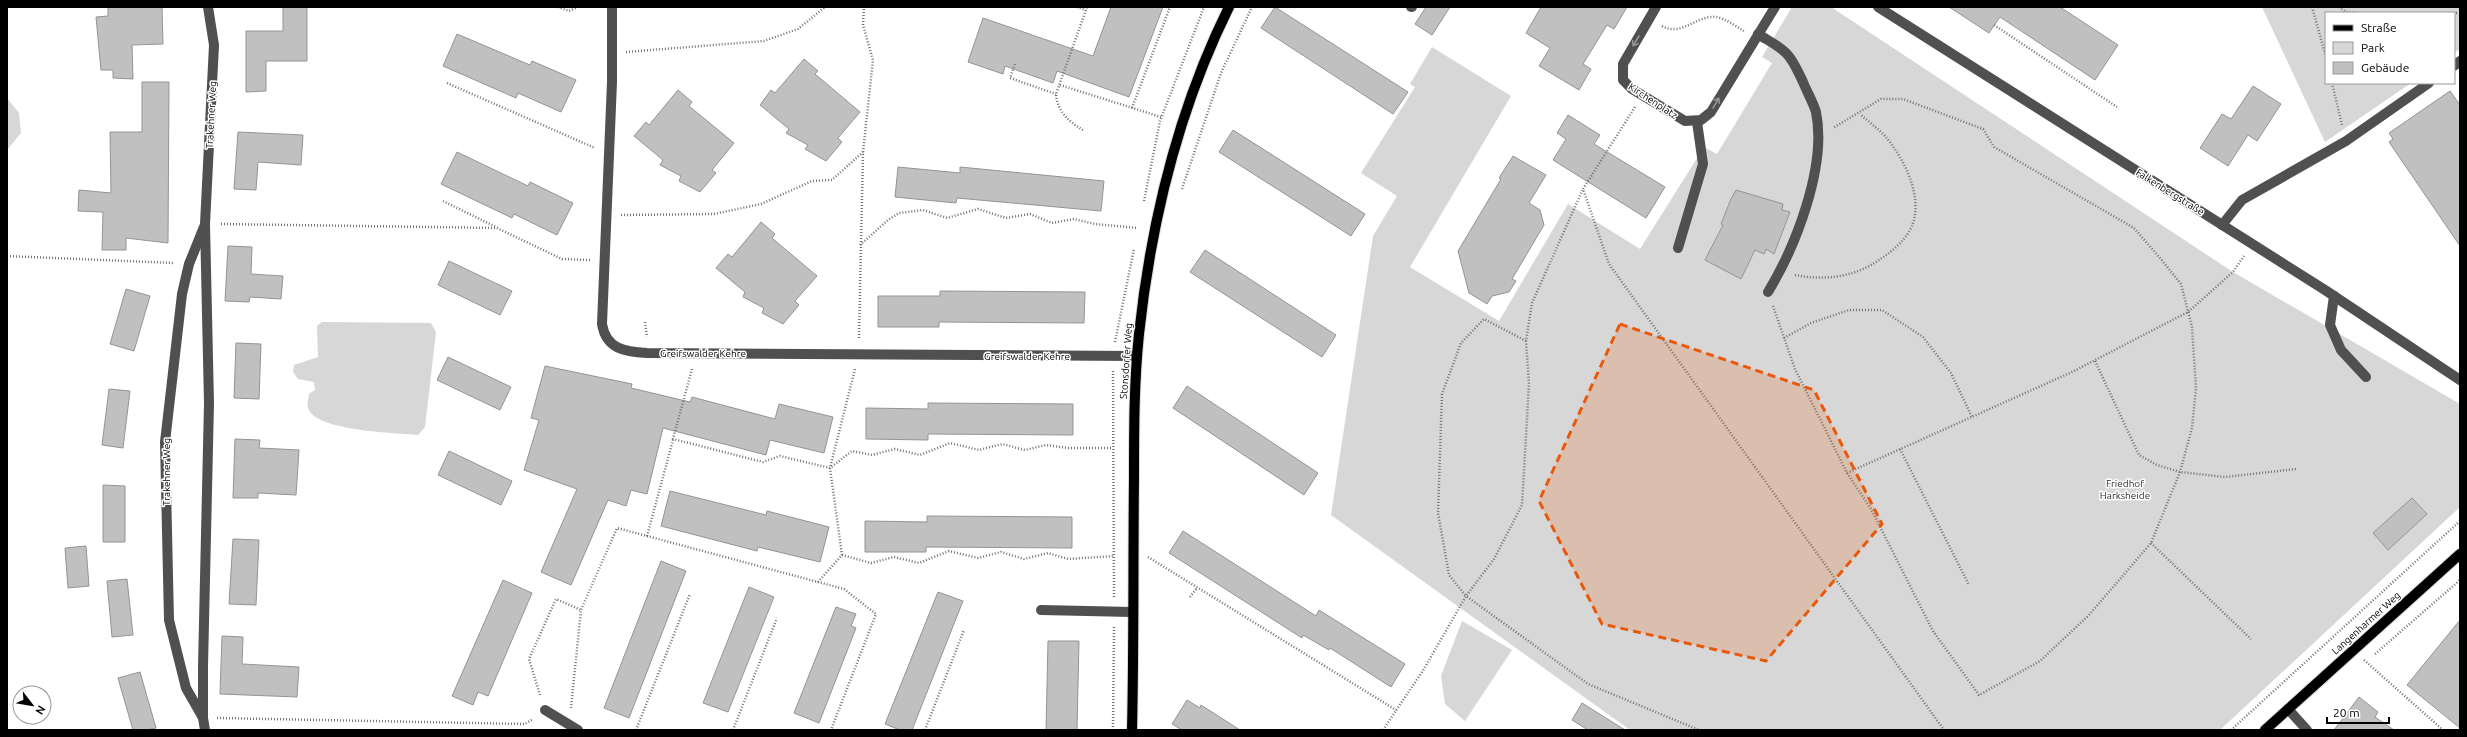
<svg xmlns="http://www.w3.org/2000/svg" width="2467" height="737" font-family="Ubuntu,sans-serif">
  <rect width="100%" height="100%" fill="#fff"/>
  <g fill="#d7d7d7">
    <polygon points="1792,7 1831,7 2233,272 2460,404 2460,507 2220,730 1630,730 1331,515 1373,236 1397,196 1361,173 1415,87 1410,84 1432,47 1511,96 1410,267 1499,321 1568,204 1640,249 1704,147 1717,154 1772,63 1762,57"/>
    <polygon points="2262,7 2460,7 2460,49 2454,53 2454,13 2326,13 2326,83 2411,83 2325,142"/>
    <polygon points="7,98 19,113 21,133 7,150"/>
    <path d="M 322,322 L 431,323 L 436,332 L 425,427 L 418,435 C 395,433 324,431 310,412 C 306,406 308,401 309,394 L 315,390 L 314,382 L 298,379 L 293,372 L 294,365 L 318,357 L 317,326 Z"/>
    <polygon points="1462,621 1512,650 1465,721 1445,704 1441,676"/>
  </g>
  <g fill="#c0c0c0" stroke="#949494">
    <polygon points="108,7 162,7 163,44 132,45 133,79 113,78 113,70 101,70 96,17 108,16"/>
    <polygon points="283,7 307,7 307,61 266,61 266,91 246,92 246,31 283,31"/>
    <polygon points="1111,7 1163,7 1129,97 1057,71 1053,83 1005,66 1003,74 968,62 983,18 1093,56"/>
    <polygon points="1275,7 1408,92 1393,114 1261,28"/>
    <polygon points="1426,7 1450,7 1432,35 1415,24"/>
    <polygon points="1541,7 1627,7 1614,29 1607,25 1583,64 1591,69 1579,90 1539,66 1550,48 1526,33"/>
    <polygon points="1949,7 2060,7 2118,45 2095,80 2000,17 1989,33"/>
    <polygon points="457,34 530,65 532,61 576,80 561,112 518,93 516,98 443,66"/>
    <polygon points="804,59 818,71 815,74 860,112 838,138 842,142 826,161 805,149 808,145 786,133 789,129 760,105 771,90 775,93"/>
    <polygon points="142,82 169,82 168,243 126,238 126,250 102,250 103,212 78,211 79,190 111,193 110,132 142,132"/>
    <polygon points="2253,86 2281,104 2257,141 2248,135 2228,166 2200,148 2222,114 2231,119"/>
    <polygon points="678,90 692,102 689,106 734,143 712,170 716,173 700,192 679,181 681,176 660,165 663,160 634,136 646,122 649,125"/>
    <polygon points="2450,91 2460,105 2460,246 2389,142 2393,139 2389,133"/>
    <polygon points="1568,115 1600,135 1594,144 1665,187 1646,218 1553,160 1566,139 1557,133"/>
    <polygon points="1233,130 1365,214 1351,236 1219,152"/>
    <polygon points="238,132 303,135 301,165 258,162 256,190 234,189"/>
    <polygon points="457,152 528,186 530,182 573,203 557,235 514,214 512,218 441,184"/>
    <polygon points="1513,156 1546,175 1529,203 1540,210 1544,225 1512,279 1516,281 1509,292 1492,296 1487,304 1469,293 1458,251 1501,179 1499,178"/>
    <polygon points="898,167 960,173 960,167 1104,181 1101,211 957,198 956,203 895,197"/>
    <polygon points="1736,190 1783,204 1782,210 1790,212 1774,254 1766,249 1764,254 1755,250 1741,279 1705,260 1723,225 1721,224 1731,199"/>
    <polygon points="761,222 775,234 772,238 817,276 795,301 799,305 783,324 762,313 764,308 743,297 745,292 716,268 728,254 732,257"/>
    <polygon points="228,246 252,247 251,274 283,276 281,299 250,297 249,302 225,301"/>
    <polygon points="1205,250 1336,335 1322,357 1190,272"/>
    <polygon points="449,261 512,291 500,315 438,285"/>
    <polygon points="126,289 150,296 134,351 110,344"/>
    <polygon points="940,291 1085,292 1084,323 939,322 939,327 878,327 878,296 940,296"/>
    <polygon points="236,343 261,344 259,399 234,398"/>
    <polygon points="448,357 511,387 500,410 437,380"/>
    <polygon points="545,366 632,384 631,388 690,402 692,397 775,419 779,404 833,417 824,453 770,440 766,455 663,428 647,494 631,490 626,506 608,500 571,585 541,572 577,489 524,470 539,420 531,418"/>
    <polygon points="1187,386 1318,473 1304,495 1173,408"/>
    <polygon points="109,389 130,391 123,448 102,445"/>
    <polygon points="928,403 1073,404 1073,435 928,434 928,440 866,439 866,408 928,409"/>
    <polygon points="235,439 260,440 259,448 299,450 296,495 258,493 258,498 233,498"/>
    <polygon points="449,451 512,481 501,505 438,475"/>
    <polygon points="103,485 125,486 125,542 103,542"/>
    <polygon points="670,491 766,515 767,511 829,527 820,562 758,547 757,551 661,526"/>
    <polygon points="2412,498 2427,514 2388,550 2373,533"/>
    <polygon points="927,516 1072,517 1072,548 926,547 926,552 865,552 865,521 927,522"/>
    <polygon points="1183,531 1316,616 1319,610 1405,664 1391,687 1330,648 1329,650 1303,635 1302,638 1169,553"/>
    <polygon points="233,539 259,540 256,605 229,604"/>
    <polygon points="86,546 89,586 68,588 65,548"/>
    <polygon points="661,561 686,571 629,718 604,708"/>
    <polygon points="127,579 133,635 112,637 107,581"/>
    <polygon points="503,580 532,593 488,696 478,692 473,705 452,696"/>
    <polygon points="749,587 774,597 728,712 703,703"/>
    <polygon points="938,592 963,601 912,730 900,730 885,724"/>
    <polygon points="836,607 856,614 851,626 856,628 819,723 794,713"/>
    <polygon points="2460,620 2460,728 2407,685"/>
    <polygon points="222,636 243,637 242,664 299,667 297,697 220,694"/>
    <polygon points="1048,641 1079,641 1077,730 1046,730"/>
    <polygon points="140,672 156,728 147,730 133,730 118,678"/>
    <polygon points="2359,697 2378,712 2375,717 2394,730 2334,730"/>
    <polygon points="1187,700 1200,708 1201,705 1240,730 1182,730 1172,724"/>
    <polygon points="1582,703 1625,730 1588,730 1572,720"/>
  </g>
  <g fill="none" stroke-linecap="round" stroke-linejoin="round">
    <g stroke="#dbdbdb" stroke-width="12">
      <g id="major">
        <path d="M 1132,730 C 1134,646 1133,562 1134,478 C 1134,430 1134,382 1139,334 C 1151,222 1179,108 1229,7"/>
        <polyline points="2265,730 2460,554"/>
      </g>
    </g>
    <g stroke="#727272" stroke-width="2.5" stroke-dasharray="1 2" stroke-linecap="butt">
      <polyline points="558,7 569,11 578,7"/>
      <polyline points="1077,7 1086,10"/>
      <polyline points="2312,7 2326,57"/>
      <polyline points="2339,7 2346,12 2358,13"/>
      <polyline points="2453,13 2460,13"/>
      <polyline points="1994,25 2117,107"/>
      <path d="M 1662,26 C 1682,37 1696,15 1716,17 C 1725,18 1735,26 1744,31"/>
      <polyline points="626,52 764,41 798,29 825,7"/>
      <polyline points="1015,64 1010,78 1056,94"/>
      <polyline points="447,83 595,148"/>
      <polyline points="2332,83 2342,125"/>
      <polyline points="1060,85 1161,117"/>
      <polyline points="1635,107 1583,189 1609,264 1944,730"/>
      <polyline points="1132,108 1170,7"/>
      <path d="M 1083,130 C 1069,122 1057,111 1056,94 L 1087,7"/>
      <polyline points="1182,189 1221,73 1252,7"/>
      <polyline points="443,201 496,227"/>
      <polyline points="1144,201 1160,121 1204,7"/>
      <polyline points="621,215 714,214 761,204 812,181 832,180 863,152"/>
      <polyline points="221,224 497,228 562,259 590,260"/>
      <polyline points="860,245 888,220 899,213 923,210 947,218 978,209 1006,218 1030,214 1052,223 1074,219 1095,224 1138,228"/>
      <polyline points="7,256 174,263"/>
      <path d="M 1795,275 C 1824,281 1855,277 1879,260 C 1891,252 1904,242 1911,228 C 1925,199 1904,158 1885,136 C 1877,128 1868,121 1860,114"/>
      <polyline points="1773,306 1795,369 1847,473 1871,509 1933,631 1979,695 2040,661 2089,615 2151,543 2180,472 2192,428 2196,388 2192,327 2181,284 2160,258 2134,228 1994,147 1983,129 1903,99 1881,99 1833,128"/>
      <polyline points="645,322 647,337"/>
      <polyline points="859,338 863,152 873,60 863,25 864,7"/>
      <polyline points="1784,338 1811,323 1849,310 1882,310 1923,337 1951,373 1972,417"/>
      <polyline points="1526,341 1484,319 1461,343 1442,394 1438,513 1449,575 1466,596 1494,559 1522,505 1529,384 1526,341 1532,303 1583,189"/>
      <polyline points="1115,342 1134,249"/>
      <polyline points="2095,361 2139,455 2157,465 2180,472 2225,477 2296,469"/>
      <polyline points="692,369 673,439 763,462 780,456 830,468 852,451 872,455 895,449 920,455 950,443 979,450 1002,444 1025,450 1046,445 1068,448 1113,448"/>
      <polyline points="1113,371 1114,598"/>
      <polyline points="1900,449 1969,585"/>
      <polyline points="1847,473 2072,372 2188,312 2233,272 2244,256"/>
      <polyline points="647,536 844,589 876,614 831,730"/>
      <polyline points="2151,543 2251,639"/>
      <polyline points="842,555 871,563 894,557 919,563 949,551 978,558 1001,552 1024,559 1048,553 1068,559 1114,556"/>
      <polyline points="1148,557 1396,710"/>
      <polyline points="818,582 842,555 830,468 855,369"/>
      <polyline points="1190,597 1197,588"/>
      <polyline points="2375,654 2460,580"/>
      <polyline points="2364,660 2443,730"/>
      <polyline points="540,695 529,659 556,599 581,610"/>
      <polyline points="571,708 581,610 617,528 647,536 673,440"/>
      <polyline points="217,718 525,724 533,719"/>
      <polyline points="636,730 690,594"/>
      <polyline points="733,730 777,618"/>
      <polyline points="925,730 964,630"/>
      <polyline points="1113,730 1114,627"/>
      <polyline points="1383,730 1424,669 1466,596 1588,684 1699,730"/>
      <polyline points="2231,730 2460,521"/>
    </g>
    <g stroke="#505050" stroke-width="10">
      <path d="M 612,7 L 612,82 L 602,324 C 606,349 625,352 647,353 L 1137,356"/>
      <polyline points="1411,7 1412,7"/>
      <polyline points="1656,7 1623,64 1623,80 1632,89 1685,121 1701,120 1711,112 1775,7"/>
      <polyline points="1878,7 2325,290 2460,380"/>
      <path d="M 1758,34 C 1767,40 1778,45 1786,53 C 1794,61 1798,72 1803,82 C 1807,92 1813,102 1816,112 C 1827,166 1796,246 1768,292"/>
      <polyline points="2454,66 2460,61"/>
      <polyline points="2222,225 2242,200 2346,141 2429,83"/>
      <polyline points="1678,248 1703,164 1697,122"/>
      <polyline points="2334,296 2330,325 2341,350 2366,377"/>
      <polyline points="1041,610 1132,612"/>
      <polyline points="2288,709 2307,730"/>
      <polyline points="545,710 578,730"/>
      <polyline points="202,716 186,688 169,620 165,442 182,294 189,264 204,227"/>
      <polyline points="205,730 203,718 203,666 209,403 205,224 214,45 208,7"/>
    </g>
    <use href="#major" stroke="#000" stroke-width="10"/>
  </g>
  <defs><path id="oneway-shaft" d="M-6 0H5M1.5-3L5.5 0L1.5 3" fill="none" stroke-width="1.6" stroke-linecap="round" stroke-linejoin="round"/></defs>
  <g stroke="#969696">
    <use href="#oneway-shaft" transform="translate(1636 41) rotate(121)"/>
    <use href="#oneway-shaft" transform="translate(1716 103) rotate(-59)"/>
  </g>
  <path fill="#e8590c" fill-opacity="0.2" stroke="#e8590c" stroke-width="3" stroke-dasharray="8 5" stroke-linejoin="round" d="M 1620,324 L 1814,390 L 1882,524 L 1766,661 L 1602,624 L 1539,501 Z"/>
  <g text-anchor="middle" dominant-baseline="central" stroke-width="3" stroke-linejoin="round" paint-order="stroke">
    <g font-size="10" fill="#000" stroke="#fff">
      <text transform="translate(1653 101) rotate(33)">Kirchenplatz</text>
      <text transform="translate(211 115) rotate(-87)">Trakehner Weg</text>
      <text transform="translate(2170 192) rotate(32)">Falkenbergstraße</text>
      <text x="703" y="353">Greifswalder Kehre</text>
      <text x="1027" y="356">Greifswalder Kehre</text>
      <text transform="translate(1126 361) rotate(-86)">Stonsdorfer Weg</text>
      <text transform="translate(166 472) rotate(-90)">Trakehner Weg</text>
      <text transform="translate(2366 623) rotate(-42)">Langenharmer Weg</text>
    </g>
    <g font-size="10" fill="#2e2e2e" stroke="#fff">
      <text x="2125" y="483">Friedhof<tspan x="2125" dy="12">Harksheide</tspan></text>
    </g>
  </g>
  <rect width="2467" height="737" fill="none" stroke="#000000" stroke-width="16"/>
  <rect x="2325" y="12" width="130" height="72" fill="#ffffff" stroke="#999999"/>
  <rect x="2333" y="25" width="20" height="6" fill="#000000" stroke="#999999"/>
  <text x="2361" y="32" font-size="12" fill="#000000">Straße</text>
  <rect x="2333" y="42" width="20" height="12" fill="#d7d7d7" stroke="#999999"/>
  <text x="2361" y="52" font-size="12" fill="#000000">Park</text>
  <rect x="2333" y="62" width="20" height="12" fill="#c0c0c0" stroke="#999999"/>
  <text x="2361" y="72" font-size="12" fill="#000000">Gebäude</text>
  <g transform="translate(32 705) rotate(121)"><circle r="19" fill="#ffffff" stroke="#999999"/>
  <path d="M0-3L7 15L0 10L-7 15Z" fill="#000000"/>
  <text y="-6" font-size="11" font-weight="bold" text-anchor="middle" fill="#000000">N</text>
  </g>
  <path d="M2327 717v6h62v-6" fill="none" stroke="#000000" stroke-width="2"/>
  <text x="2333" y="717" font-size="12" fill="#000000" stroke="#ffffff" stroke-width="3" paint-order="stroke">20 m</text>
</svg>
